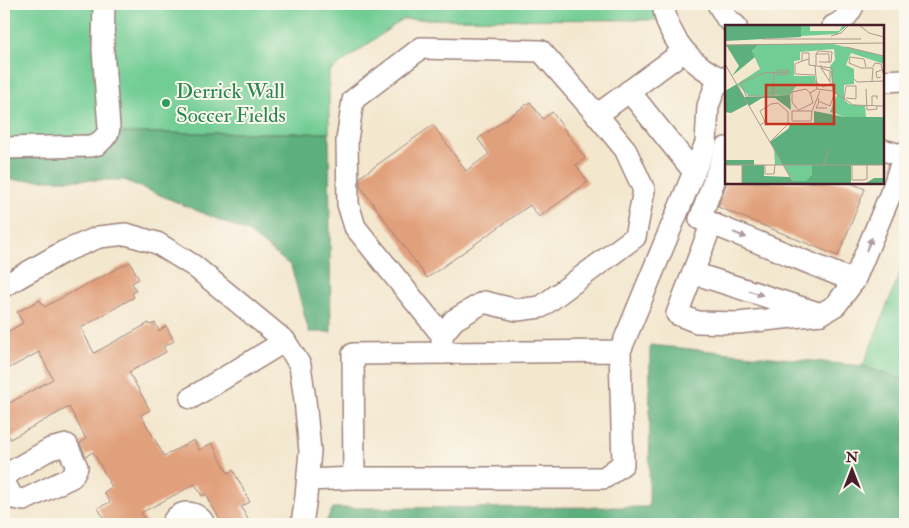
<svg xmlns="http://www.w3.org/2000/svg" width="909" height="528" font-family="'IM FELL Double Pica',serif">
  <rect width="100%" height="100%" fill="#fbf7ec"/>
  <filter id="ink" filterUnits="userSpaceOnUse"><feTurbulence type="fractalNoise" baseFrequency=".02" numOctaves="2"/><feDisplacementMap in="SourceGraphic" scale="10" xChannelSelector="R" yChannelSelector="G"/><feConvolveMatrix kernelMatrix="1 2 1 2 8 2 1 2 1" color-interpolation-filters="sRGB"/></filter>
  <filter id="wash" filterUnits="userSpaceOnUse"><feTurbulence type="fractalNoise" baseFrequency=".0096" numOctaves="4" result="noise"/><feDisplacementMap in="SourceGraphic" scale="20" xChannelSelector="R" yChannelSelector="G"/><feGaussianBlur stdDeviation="1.12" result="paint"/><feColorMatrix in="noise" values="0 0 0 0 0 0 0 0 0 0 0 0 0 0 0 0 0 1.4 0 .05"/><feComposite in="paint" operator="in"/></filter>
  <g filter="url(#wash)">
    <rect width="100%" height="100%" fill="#f3e7ce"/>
    <g fill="#72cd94" stroke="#5e7660">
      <polygon points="4,4 663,4 667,20 403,19 329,72 329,133 108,133 4,148"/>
      <polygon points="905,260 905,380 863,366"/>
    </g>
    <g fill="#5db07e" stroke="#546854">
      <polygon points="108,133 329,133 331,332 309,332 291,266 248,232 124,180 4,180 4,148"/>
      <polygon points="650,345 863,366 905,380 905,524 325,524 333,508 649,507"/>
    </g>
    <g id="blocks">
      <g fill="#e1a07b">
        <polygon points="530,102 543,119 552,112 585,158 576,165 588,182 539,217 530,205 427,278 360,186 360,177 433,125 466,171 489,154 478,139"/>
        <polygon points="727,182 849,182 865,189 838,256 718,207"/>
        <polygon points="130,262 139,279 132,283 136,291 132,293 134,297 81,328 94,353 149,323 150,325 155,323 159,331 166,326 174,341 163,347 166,352 129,372 150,410 141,415 164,456 194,440 199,450 212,443 228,473 233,470 250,502 241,507 249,521 242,524 222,524 206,494 202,496 195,484 141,513 147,524 107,524 98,508 110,502 104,492 112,487 93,452 86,456 80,443 86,439 69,407 10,439 4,427 4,406 53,379 39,352 4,371 4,334 23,323 17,312 40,300 44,307"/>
      </g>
    </g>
  </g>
  <g filter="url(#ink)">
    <use href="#blocks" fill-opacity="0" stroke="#9e837c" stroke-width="1"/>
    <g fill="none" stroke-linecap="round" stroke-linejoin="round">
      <g stroke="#9e837c" stroke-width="24">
        <g id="minor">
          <path d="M 663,4 C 668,40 693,67 726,81"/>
          <polyline points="718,4 727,19 736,26"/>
          <path d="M 833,26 C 844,22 849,14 854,4"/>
          <polyline points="883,81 904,80"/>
          <polyline points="629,91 694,172"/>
          <polyline points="4,148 90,146 98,144 104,138 108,133 109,127 103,50 104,4"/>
          <polyline points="726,148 700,219 854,281 893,188 905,152"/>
          <polyline points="883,150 904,156"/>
          <polyline points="712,223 677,314 697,322 738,323 821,314"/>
          <polyline points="693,273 821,314 836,305 854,281"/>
          <polyline points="4,286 63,252 99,237 126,234 157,243 194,266 285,341 300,365 305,400 310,451 306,497 302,524"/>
          <polyline points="442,335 454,320 484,302 517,310 541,307 635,237 644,190 625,149 597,115"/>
          <polyline points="620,351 623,464 604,478 354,478 353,354 620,351 706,143 708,106 719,77"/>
          <polyline points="442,353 442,335 355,227 348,204 347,140 353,100 421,48 541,51 597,115 684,51"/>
          <polyline points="191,398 285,341"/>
          <polygon points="67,445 77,467 72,477 24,500 13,498 5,484 7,474 50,449"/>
          <polyline points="308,480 354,478"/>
          <path d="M 172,524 C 178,509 198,510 204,524"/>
        </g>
      </g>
      <use href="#minor" stroke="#fff" stroke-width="21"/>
    </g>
    <defs><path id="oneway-solid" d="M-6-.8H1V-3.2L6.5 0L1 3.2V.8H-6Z" transform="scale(1.25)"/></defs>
    <g fill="#ae9aa0">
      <use href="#oneway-solid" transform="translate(740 235) rotate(22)"/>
      <use href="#oneway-solid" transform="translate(869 244) rotate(-67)"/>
      <use href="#oneway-solid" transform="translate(756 293) rotate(18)"/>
    </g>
  </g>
  <circle fill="#2e9e5b" stroke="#fbf7ec" stroke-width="2" cx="166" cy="103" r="5"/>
  <g text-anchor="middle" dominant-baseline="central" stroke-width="4" stroke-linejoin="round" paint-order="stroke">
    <g font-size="21" fill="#27864d" stroke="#fbf7ec" text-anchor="start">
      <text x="176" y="91">Derrick Wall<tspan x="176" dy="24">Soccer Fields</tspan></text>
    </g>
  </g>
  <g transform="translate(725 25)">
    <rect width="159" height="159" fill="#f3e7ce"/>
    <path d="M 76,0 L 85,0 L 85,6 L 114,6 L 118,0 L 123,0 L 112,9 L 76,11 ZM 34,19 L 108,19 L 159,31 L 159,39 L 126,28 L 121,40 L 129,44 L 129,59 L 119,60 L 119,75 L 124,79 L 140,81 L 141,92 L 120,92 L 105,87 L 112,70 L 108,66 L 105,41 L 110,35 L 109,24 L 75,27 L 75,35 L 69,36 L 69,51 L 90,51 L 91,61 L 71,61 L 65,70 L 24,71 L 12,59 L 35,44 L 27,26 ZM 49,124 L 87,140 L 87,149 L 81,156 L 68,156 L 58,140 L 50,140 Z" fill="#72cd94"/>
    <path d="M 0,0 L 76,0 L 76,12 L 0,16 ZM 34,19 L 27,26 L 30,32 L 7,51 L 14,41 L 1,20 ZM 12,59 L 19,72 L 65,70 L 66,85 L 50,73 L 37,73 L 24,81 L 23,79 L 6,88 L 0,87 L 0,66 ZM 89,86 L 120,92 L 159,92 L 159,140 L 126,140 L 126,158 L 141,158 L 149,153 L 159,153 L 159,159 L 17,159 L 17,140 L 1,140 L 1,135 L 29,135 L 29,140 L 39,140 L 39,151 L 65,152 L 68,156 L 81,156 L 87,149 L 87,140 L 58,140 L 45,117 L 63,104 L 66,98 L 89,98 Z" fill="#5db07e"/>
    <path fill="none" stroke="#af978d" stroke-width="1" d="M 134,0 L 144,8 L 159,12M 106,11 L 116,8 L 124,0M 37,14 L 136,14M 0,20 L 159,18M 121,22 L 159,31M 91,29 L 93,26 L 107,27 L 106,37 L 94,37M 84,34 L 77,36 L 77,28 L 84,28 L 84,40 L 107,43 L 108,66M 77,36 L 70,39 L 70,49 L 90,50M 0,39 L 69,159M 90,40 L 92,64 L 108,66M 91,40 L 91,29 L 104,29 L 104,38M 96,40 L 96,43 L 105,46 L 105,57M 141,42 L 139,34 L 125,32 L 124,38 L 136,43 L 148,43 L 147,56M 148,42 L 150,38 L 156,39 L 158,48M 96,43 L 105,57M 54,45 L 63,45 L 63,49 L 53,50 L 50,47 ZM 156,52 L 152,53 L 151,47 L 157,45M 129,54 L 132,57 L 159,56M 90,56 L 98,62 L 109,57M 15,58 L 39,48 L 63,47M 16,58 L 21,71 L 48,71 L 49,47M 141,64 L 142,85 L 152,84 L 152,81M 108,66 L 128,80 L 159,81M 94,73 L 93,76 L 105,81 L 110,67M 119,75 L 121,61 L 131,61 L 131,74 L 121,73M 94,77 L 91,83 L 102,83M 147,81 L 147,71 L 152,71 L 152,74M 74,85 L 88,78 L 85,68M 74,86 L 67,77 L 67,67 L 81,64 L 85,68 L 92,64M 87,86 L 86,96 L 67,96 L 67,86 L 87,86 L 95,66M 35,100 L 40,97 L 35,86 L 46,79 L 53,78 L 63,87 L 63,99 L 45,117M 0,140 L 159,140M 17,140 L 17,159M 40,140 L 40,149 L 49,149 L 50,140M 98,140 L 104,125M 127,140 L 127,155 L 138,155 L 142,154 L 142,140"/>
    <path fill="#c8321e" fill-opacity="0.15" stroke="#c8321e" stroke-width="2.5" d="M 41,60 L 109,60 L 109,99 L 41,99 Z"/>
    <rect width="159" height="159" fill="none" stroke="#4a1f2b" stroke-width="2.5"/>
  </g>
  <rect width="909" height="528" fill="none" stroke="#fbf7ec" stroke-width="20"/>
  <g transform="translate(852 470)" stroke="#fbf7ec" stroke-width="4" paint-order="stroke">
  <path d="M0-4L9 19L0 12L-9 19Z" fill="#4a1f2b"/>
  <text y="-8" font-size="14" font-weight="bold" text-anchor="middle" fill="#4a1f2b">N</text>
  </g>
</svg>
